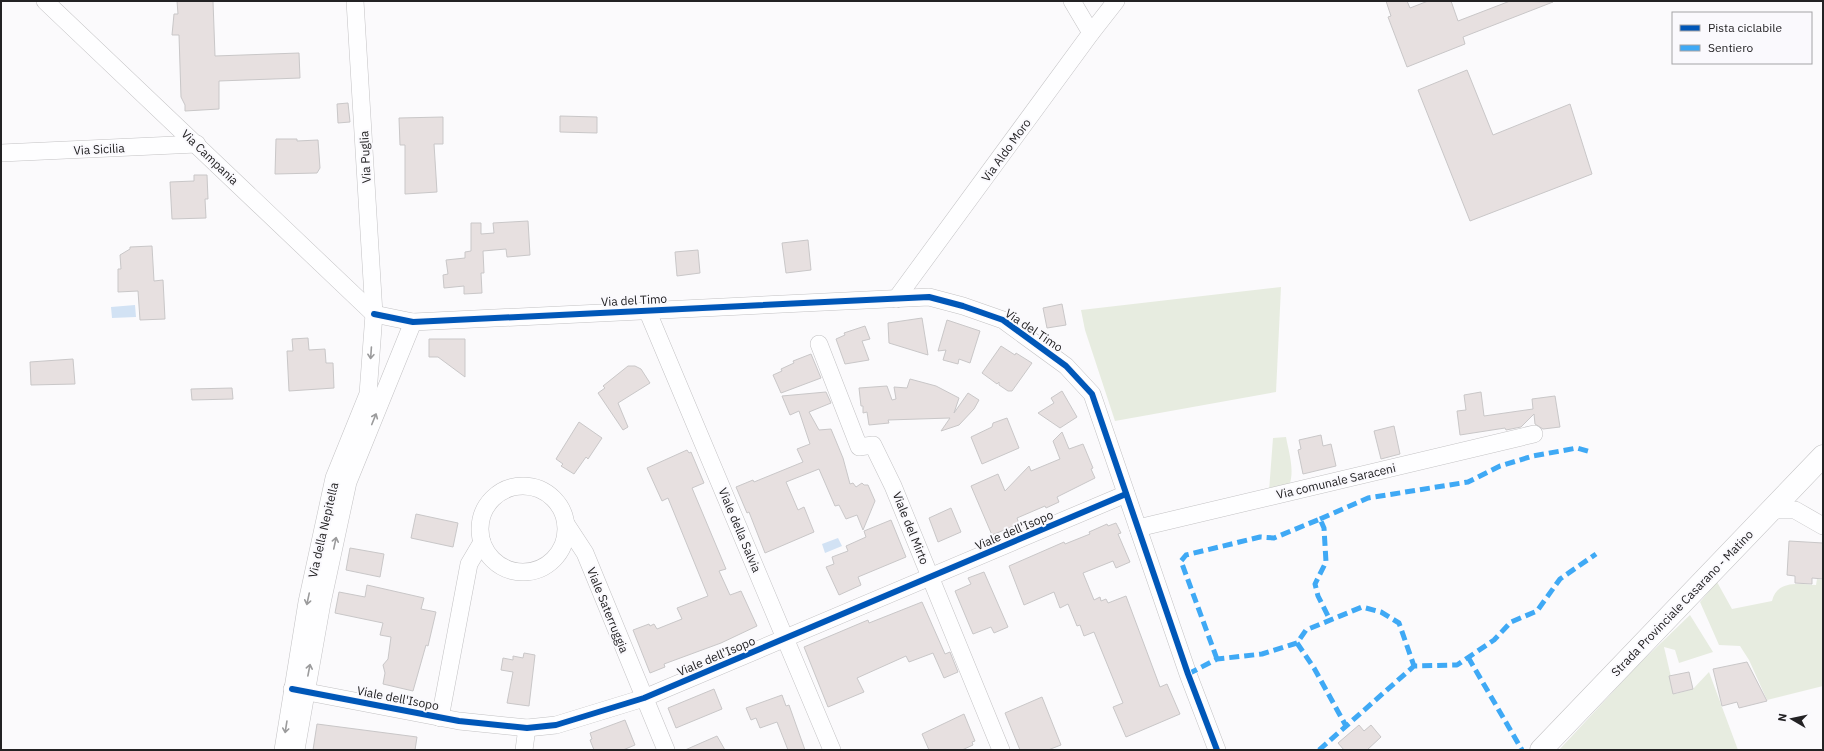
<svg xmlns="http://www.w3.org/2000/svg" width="1824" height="751" font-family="'IBM Plex Sans',sans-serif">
  <rect width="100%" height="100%" fill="#fbfafc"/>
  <g fill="#e7ece0">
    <polygon points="1281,287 1276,392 1115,421 1085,330 1081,310"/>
    <path d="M 1286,437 C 1289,453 1295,471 1289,486 L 1269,491 L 1273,438 Z"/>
    <path d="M 1817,579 L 1823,580 L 1823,686 L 1767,700 L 1749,660 L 1740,646 L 1719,645 L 1700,602 L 1717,582 L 1732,609 L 1772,601 C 1777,580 1798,584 1816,585 Z"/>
    <polygon points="1690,615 1713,652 1679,663 1675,650 1664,647 1675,694 1693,689 1709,672 1738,750 1559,750 1636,667"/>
  </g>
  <g fill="#d2e2f4">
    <polygon points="135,305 136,317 112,318 111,307"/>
    <polygon points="838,538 842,546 825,553 822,544"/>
  </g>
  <g fill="#e7e0e0" stroke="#c9c7c8">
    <polygon points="177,1 213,1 215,56 299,53 300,78 219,81 219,109 185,111 185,105 181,97 179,35 172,35 174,14 178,14"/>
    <polygon points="1386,1 1407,1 1410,8 1428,1 1451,1 1458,21 1510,1 1553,2 1463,37 1465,44 1407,67 1388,17 1391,16"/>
    <polygon points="1467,70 1493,135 1570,104 1592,174 1470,221 1418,90"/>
    <polygon points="348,103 350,122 338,123 337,104"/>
    <polygon points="560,116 597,117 597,133 560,132"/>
    <polygon points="443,117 443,144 434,144 437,192 405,194 405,145 400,145 399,118"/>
    <polygon points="276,139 297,139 297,141 318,140 320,168 317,173 275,174"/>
    <polygon points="194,175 207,175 208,199 205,199 206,218 172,219 170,182 194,181"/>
    <polygon points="528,221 530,255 507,257 506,249 483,251 484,273 481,273 482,293 464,294 464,286 444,288 443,275 448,274 446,260 465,258 465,252 471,251 471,223 481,223 481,234 494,233 493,223"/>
    <polygon points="808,240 811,270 786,273 782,243"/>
    <polygon points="152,246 154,281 163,280 165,319 140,320 138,291 118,292 118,269 121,269 120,255 130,249 130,247"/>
    <polygon points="698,250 700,273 677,276 675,252"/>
    <polygon points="1062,304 1066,325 1047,328 1043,308"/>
    <polygon points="922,318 928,355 889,343 888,323"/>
    <polygon points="947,320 980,331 970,363 959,359 958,364 943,360 946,350 938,351"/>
    <polygon points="865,326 870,339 862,341 869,360 845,364 836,339 845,335 844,333"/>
    <polygon points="308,338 309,350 325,349 326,363 333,363 334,388 289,391 287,351 293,351 292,339"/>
    <polygon points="429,339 465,339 465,377 438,357 429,357"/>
    <polygon points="1001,346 1015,355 1016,353 1032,363 1012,391 1008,391 999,385 999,382 997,384 982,373"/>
    <polygon points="811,354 821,378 781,393 773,375 782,371 781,369 794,363 793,361"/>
    <polygon points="73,359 75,384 31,385 30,362"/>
    <polygon points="628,366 635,366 641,369 650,383 618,403 628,427 623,430 598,393 605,388 603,386"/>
    <polygon points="910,379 936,386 959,398 954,413 968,393 979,400 974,409 959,425 941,431 950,418 888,420 889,423 869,425 867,412 863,413 863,406 861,406 859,388 887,386 892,400 896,399 894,387 907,388"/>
    <polygon points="232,388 233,399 192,400 191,389"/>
    <polygon points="1062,391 1077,417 1060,428 1038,413 1054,403 1051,398"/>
    <polygon points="826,392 831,403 809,412 819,430 831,429 843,458 850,484 853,483 856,487 862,483 864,485 868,485 875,501 863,530 857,515 846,519 839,505 835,506 819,469 786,482 798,510 804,507 814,532 765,553 749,512 747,513 736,487 753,480 754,482 803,462 797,449 810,444 799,411 790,415 782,396"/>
    <polygon points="1481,392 1484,416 1533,409 1532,399 1555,396 1560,427 1543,429 1535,424 1534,414 1521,427 1506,430 1505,428 1460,435 1457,411 1466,410 1464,395"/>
    <polygon points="1007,418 1019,448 982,464 971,437 992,427 993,423"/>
    <polygon points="579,422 602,438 588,459 586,457 574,474 561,466 563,464 556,459"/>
    <polygon points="1394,426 1400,454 1381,459 1374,431"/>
    <polygon points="1062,432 1069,449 1083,444 1093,468 1091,469 1095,478 1057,497 1059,502 1046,508 1045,506 1017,518 1019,524 992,535 971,486 998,474 1005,491 1029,466 1031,471 1060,459 1053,441"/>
    <polygon points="1321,435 1323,446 1331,444 1336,466 1303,474 1298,450 1301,449 1299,440"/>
    <polygon points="687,450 689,453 691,452 704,483 692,488 726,569 719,571 730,595 741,591 757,626 721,643 664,664 665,667 650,673 633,630 649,624 650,626 654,624 657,629 682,619 677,608 708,596 668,498 662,501 647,468"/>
    <polygon points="951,508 961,532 938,542 929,518"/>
    <polygon points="416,514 458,523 453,547 411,538"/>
    <polygon points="891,520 906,557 858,577 861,585 839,595 826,567 834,564 832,557 848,551 846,546 866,537 864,531"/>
    <polygon points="1116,523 1121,533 1118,534 1130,562 1116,568 1113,561 1083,573 1094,600 1100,597 1101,601 1106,599 1108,603 1126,596 1160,687 1167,684 1180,714 1126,737 1113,707 1123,703 1094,632 1084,636 1080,625 1077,626 1068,604 1060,608 1054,592 1024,605 1009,566 1064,542 1065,544 1090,534 1089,532 1107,524 1108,526"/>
    <polygon points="1789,541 1823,543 1823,579 1812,578 1812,584 1795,583 1795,576 1787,575"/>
    <polygon points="350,548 384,554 380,577 346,570"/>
    <polygon points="984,572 1008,627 994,633 991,627 973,634 955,591 971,584 968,578"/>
    <polygon points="367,585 424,598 421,609 436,612 428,646 426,645 413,691 383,684 385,673 383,665 388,659 391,637 380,635 383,623 335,613 339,592 365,597"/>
    <polygon points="922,602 945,654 950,652 958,672 944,678 933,653 909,662 906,656 857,678 864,692 828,707 804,647 868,620 869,623"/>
    <polygon points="524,653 535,655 529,706 507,703 513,672 501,670 503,658 513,660 513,656 523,658"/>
    <polygon points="1747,662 1767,701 1739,708 1737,702 1722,706 1713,669"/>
    <polygon points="1689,672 1693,689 1673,694 1669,676"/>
    <polygon points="714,689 722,709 676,728 668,708"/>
    <polygon points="782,695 786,706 789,705 805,750 788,750 777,722 760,728 756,718 751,720 746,708"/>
    <polygon points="1042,697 1061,745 1048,750 1020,750 1005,713"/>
    <polygon points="964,714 975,741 972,742 973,745 962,750 929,750 922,734"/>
    <polygon points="625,720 635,745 623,750 594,750 590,740 592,739 590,733"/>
    <polygon points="317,724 417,737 415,750 313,750"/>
    <polygon points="1359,725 1364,731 1371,725 1381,737 1367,750 1344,750 1338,743"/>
    <polygon points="717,736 725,750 685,750"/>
  </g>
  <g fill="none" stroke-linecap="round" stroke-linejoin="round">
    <g stroke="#c3c2c4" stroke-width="18">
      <g id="street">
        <polyline points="45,1 374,314"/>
        <polyline points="1072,1 1091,33"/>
        <polyline points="1,153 197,144"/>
        <polyline points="896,299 1091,33 1116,1"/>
        <polyline points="647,310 832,750"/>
        <polyline points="374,314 413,322 929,297 963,306 1003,320 1066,366 1092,394 1188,674 1217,750"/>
        <polyline points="819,344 859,447 873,445 893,486 1001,750"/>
        <circle cx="523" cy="529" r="43"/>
        <polyline points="1772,510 1795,510 1823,526"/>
        <polyline points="566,524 585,553 666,750"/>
        <polyline points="1138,528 1534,434"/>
        <polyline points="292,689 459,721 527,728 556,725 644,698 1126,494"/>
        <polyline points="440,718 469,564 482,542"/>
        <polyline points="283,750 307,602 334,478 368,394 374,314 355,1"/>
        <polyline points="296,750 322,603 348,482 413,322"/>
        <polyline points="524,750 527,728"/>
      </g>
    </g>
    <g stroke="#c3c2c4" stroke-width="23">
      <polyline id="secondary" points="1541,750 1823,456"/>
    </g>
    <use href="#street" stroke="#fefeff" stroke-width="17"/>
    <use href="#secondary" stroke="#fefeff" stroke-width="22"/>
    <g stroke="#3fa9f5" stroke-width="5" stroke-dasharray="10 5" stroke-linecap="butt">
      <polyline points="1320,519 1368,498 1468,482 1500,466 1533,456 1577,448 1591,452"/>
      <polyline points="1297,643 1314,668 1346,726"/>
      <polyline points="1468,657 1522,750"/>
      <polyline points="1217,659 1181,561 1186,555 1260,537 1274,538 1320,519 1324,528 1326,562 1315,584 1318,596 1330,620"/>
      <polyline points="1188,674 1217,659 1262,654 1297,643 1306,630 1362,607 1381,612 1399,623 1414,666"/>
      <polyline points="1319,750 1414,666 1457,665 1494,640 1511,622 1537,611 1560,579 1596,554"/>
    </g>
    <g stroke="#faf9fd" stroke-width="8">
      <g id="cycleway">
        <polyline points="374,314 413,322 929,297 963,306 1003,320 1066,366 1092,394 1188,674 1217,750"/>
        <polyline points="292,689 459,721 527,728 556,725 644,698 1126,494"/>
      </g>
    </g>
    <use href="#cycleway" stroke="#0057b8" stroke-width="6"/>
  </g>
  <defs><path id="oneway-shaft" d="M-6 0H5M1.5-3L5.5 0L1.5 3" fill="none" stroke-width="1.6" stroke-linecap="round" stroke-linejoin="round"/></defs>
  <g stroke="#9b9b9c">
    <use href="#oneway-shaft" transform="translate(371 353) rotate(94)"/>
    <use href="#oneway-shaft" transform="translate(374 419) rotate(-68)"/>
    <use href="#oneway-shaft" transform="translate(335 543) rotate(-78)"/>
    <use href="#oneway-shaft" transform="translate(308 599) rotate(102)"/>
    <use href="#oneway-shaft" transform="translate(309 670) rotate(-79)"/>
    <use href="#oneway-shaft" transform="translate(286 727) rotate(99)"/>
  </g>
  <g text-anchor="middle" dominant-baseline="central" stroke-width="4" stroke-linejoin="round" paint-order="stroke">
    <g font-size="12" fill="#232224" stroke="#faf9fd">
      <text transform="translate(99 149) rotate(-3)">Via Sicilia</text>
      <text transform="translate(1006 150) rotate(-54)">Via Aldo Moro</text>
      <text transform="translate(210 157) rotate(44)">Via Campania</text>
      <text transform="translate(365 157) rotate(-93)">Via Puglia</text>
      <text transform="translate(634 300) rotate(-3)">Via del Timo</text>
      <text transform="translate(1034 330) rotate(34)">Via del Timo</text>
      <text transform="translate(1336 481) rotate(-13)">Via comunale Saraceni</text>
      <text transform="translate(911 528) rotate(68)">Viale del Mirto</text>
      <text transform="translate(323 530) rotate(-77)">Via della Nepitella</text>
      <text transform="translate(740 530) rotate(67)">Viale della Salvia</text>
      <text transform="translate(1014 530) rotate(-23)">Viale dell'Isopo</text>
      <text transform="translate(1682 603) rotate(-46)">Strada Provinciale Casarano - Matino</text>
      <text transform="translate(608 610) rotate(68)">Viale Saterruggia</text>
      <text transform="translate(716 656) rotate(-23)">Viale dell'Isopo</text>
      <text transform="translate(398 698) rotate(11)">Viale dell'Isopo</text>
    </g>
  </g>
  <rect width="1824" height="751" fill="none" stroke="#232224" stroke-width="4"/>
  <rect x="1672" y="12" width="140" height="52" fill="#faf9fd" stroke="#a4a3a6"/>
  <rect x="1680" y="25" width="20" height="6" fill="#0057b8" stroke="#a4a3a6"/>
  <text x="1708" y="32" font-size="12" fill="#232224">Pista ciclabile</text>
  <rect x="1680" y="45" width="20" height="6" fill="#3fa9f5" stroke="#a4a3a6"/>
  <text x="1708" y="52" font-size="12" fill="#232224">Sentiero</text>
  <g transform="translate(1792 719) rotate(279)" stroke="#faf9fd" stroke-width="3" paint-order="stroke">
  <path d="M0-3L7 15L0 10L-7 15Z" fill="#232224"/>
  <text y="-6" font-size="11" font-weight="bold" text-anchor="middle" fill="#232224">N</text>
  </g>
</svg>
